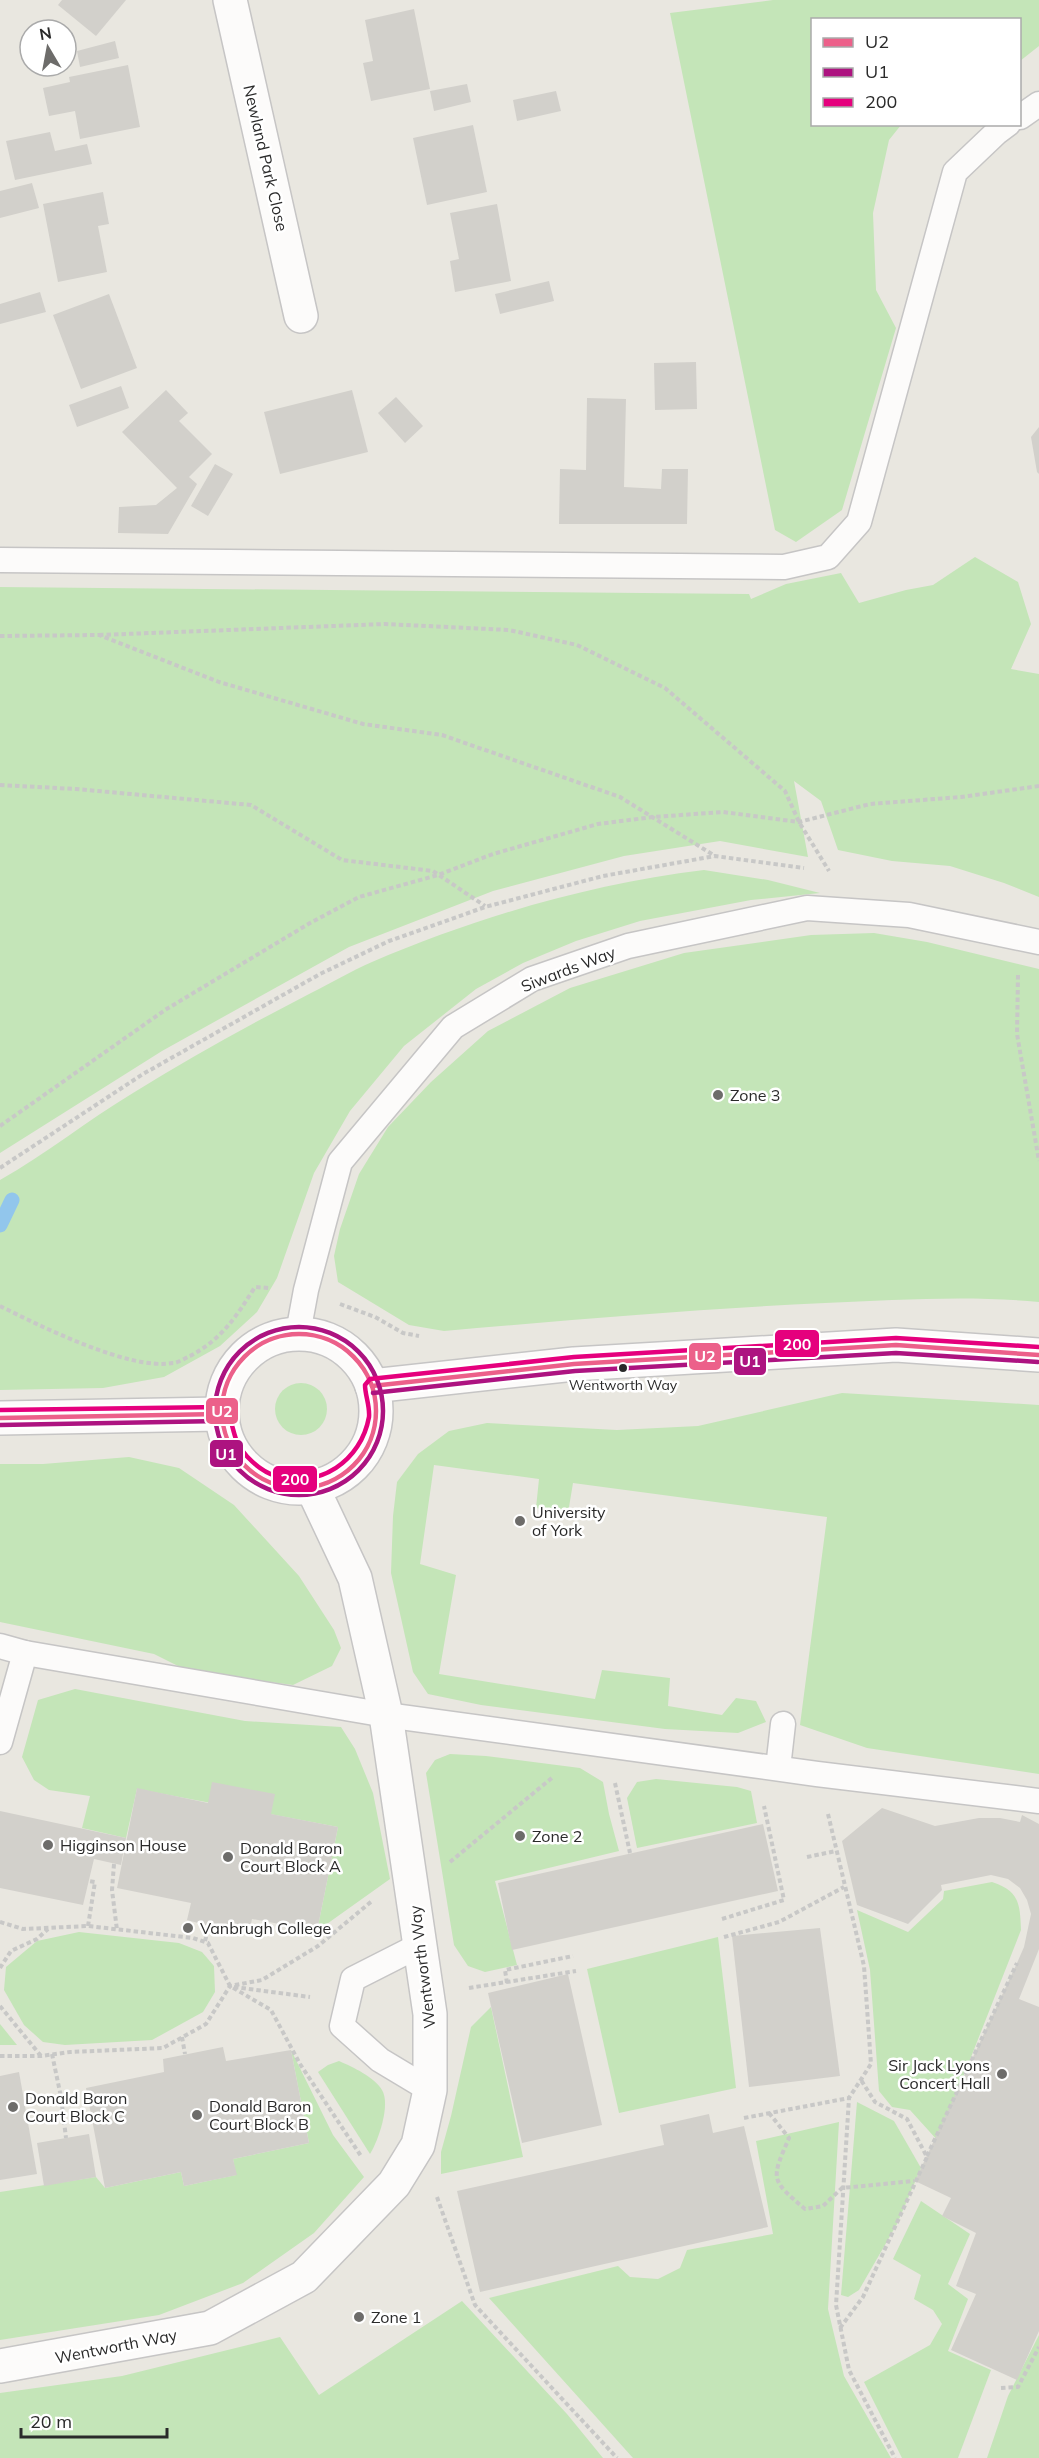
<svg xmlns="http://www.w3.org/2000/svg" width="1039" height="2458" font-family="Mulish,sans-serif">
  <rect width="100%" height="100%" fill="#e9e7e0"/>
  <g fill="#c4e5b8">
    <polygon points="773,0 1039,0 1039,46 1020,61 1020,20 812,20 812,124 901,125 889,140 873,213 876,290 896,328 842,510 796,542 775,530 670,13"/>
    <polygon points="975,557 1018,582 1031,624 1011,669 1039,674 1039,897 1004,883 950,866 892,861 838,850 821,801 794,781 808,857 720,841 624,856 493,891 349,947 162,1051 0,1153 0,587 749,594 751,599 786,584 841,573 859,603 906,590 933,585"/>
    <path d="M 704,870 L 768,880 L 820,893 L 751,900 L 640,921 L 576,941 L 523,963 L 476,989 L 404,1046 L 350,1111 L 314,1173 L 277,1278 L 257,1312 L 220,1346 L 164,1377 L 103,1388 L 0,1390 L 0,1180 C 46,1154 88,1120 133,1093 C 191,1057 251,1024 311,993 C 331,983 351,971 372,962 C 478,917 589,884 704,870 Z"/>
    <path d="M 874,933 L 927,942 L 1039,969 L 1039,1302 C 968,1295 896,1300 825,1303 C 698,1309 571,1320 444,1331 L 409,1325 L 338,1282 L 334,1256 L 340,1229 L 359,1174 L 388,1127 L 431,1082 L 488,1031 L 570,988 L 684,953 L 811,935 Z"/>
    <circle cx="301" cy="1409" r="26"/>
    <polygon points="842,1393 1039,1405 1039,1774 867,1748 800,1725 827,1517 573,1483 568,1513 536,1508 539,1479 434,1465 420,1564 456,1575 439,1674 595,1699 602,1670 670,1678 668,1706 722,1715 736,1698 756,1701 766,1722 738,1733 665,1729 481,1705 428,1694 413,1672 391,1573 393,1516 397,1482 418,1454 449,1431 487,1423 617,1430 698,1426"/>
    <polygon points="129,1457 179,1468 234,1505 299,1576 334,1630 341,1648 332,1666 293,1685 188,1671 154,1654 0,1622 0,1464 43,1464"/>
    <polygon points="75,1689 245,1721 341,1727 355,1749 373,1793 390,1879 317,1931 338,1827 137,1789 126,1838 82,1828 90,1796 49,1790 34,1780 22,1757 38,1700"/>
    <polygon points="450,1754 486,1756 580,1768 603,1782 609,1814 619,1851 495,1881 517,1965 485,1972 468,1966 454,1945 426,1773 435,1760"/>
    <polygon points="656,1779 737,1787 751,1791 757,1823 637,1848 627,1798 637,1782"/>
    <path d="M 992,1882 C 1019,1891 1020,1903 1021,1930 L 938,2141 L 910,2110 L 892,2107 L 879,2091 L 870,1970 L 857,1910 L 908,1932 L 943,1899 L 944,1891 Z"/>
    <polygon points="79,1932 179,1943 202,1952 214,1966 215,1992 203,2012 152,2040 65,2045 43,2042 24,2025 4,1990 6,1967 37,1941"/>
    <polygon points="718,1937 736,2088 619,2113 587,1969"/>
    <polygon points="491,2007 523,2157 441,2174 441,2152 451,2116 471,2027"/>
    <polygon points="0,2024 17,2045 0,2045"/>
    <polygon points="291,2050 333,2135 364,2177 314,2233 243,2283 159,2315 0,2340 0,2192 96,2177 105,2188 181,2172 184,2186 236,2175 233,2159 309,2143"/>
    <path d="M 339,2061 C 353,2067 374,2077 382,2090 C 391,2105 378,2141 370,2154 L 318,2072 L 328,2065 Z"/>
    <polygon points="857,2102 894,2121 921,2168 897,2224 859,2290 848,2297 841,2295"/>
    <polygon points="839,2122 828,2309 844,2376 891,2458 633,2458 489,2298 618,2266 630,2277 658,2279 680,2268 687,2250 773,2234 756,2141"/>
    <polygon points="921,2201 970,2234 948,2284 968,2299 948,2351 991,2370 958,2458 902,2458 864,2382 930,2345 942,2324 933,2310 914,2299 921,2275 893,2259"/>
    <polygon points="462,2301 567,2414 603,2458 0,2458 0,2393 122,2376 280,2337 319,2395"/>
    <polygon points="1039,2335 1039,2458 987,2458 1008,2396"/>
  </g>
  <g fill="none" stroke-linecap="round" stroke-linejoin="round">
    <polyline stroke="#92c6ec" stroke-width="15" points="0,1225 12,1200"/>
  </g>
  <g fill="#d2d0cb">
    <polygon points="62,0 126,0 96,36 58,5"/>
    <polygon points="414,9 430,89 371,101 363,63 373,61 365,20"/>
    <polygon points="115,41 119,58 80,67 77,51"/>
    <polygon points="128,65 140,127 80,139 75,111 49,116 43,88 70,82 69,77"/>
    <polygon points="467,84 471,102 434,111 430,91"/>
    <polygon points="556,91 561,111 517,121 513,100"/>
    <polygon points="473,125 487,192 427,205 413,138"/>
    <polygon points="50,132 55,151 87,144 92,164 15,180 6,141"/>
    <polygon points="32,183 39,208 0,218 0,191"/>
    <polygon points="103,192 109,224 98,226 107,272 58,282 43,204"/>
    <polygon points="497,204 511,281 455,292 450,261 459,259 450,213"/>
    <polygon points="549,281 554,301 500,314 495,294"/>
    <polygon points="40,292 46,312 0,324 0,304"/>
    <polygon points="109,294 137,368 81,389 53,315"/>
    <polygon points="696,362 697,409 655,410 654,363"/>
    <polygon points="121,386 129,408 77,427 69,405"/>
    <polygon points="166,390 188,413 179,421 212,454 189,477 197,484 168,534 118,533 119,507 156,505 177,488 122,432"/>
    <polygon points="352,390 368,452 280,474 264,412"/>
    <polygon points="396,397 423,426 405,443 378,413"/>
    <polygon points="587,398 626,399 624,487 661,489 662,469 688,469 687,524 559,524 560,469 586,470"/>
    <polygon points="1039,427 1039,474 1037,472 1031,437"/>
    <polygon points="215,464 233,474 208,516 191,506"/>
    <polygon points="212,1782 275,1794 271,1814 338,1827 317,1931 252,1919 249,1933 209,1926 187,1920 191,1903 117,1888 137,1788 208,1803"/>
    <polygon points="882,1808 935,1826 979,1818 1000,1818 1020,1822 1022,1815 1039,1824 1039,1949 1019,1999 1039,2007 1039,2331 1017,2380 951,2350 976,2294 956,2286 976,2233 942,2216 951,2198 915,2181 1017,1963 1024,1947 1031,1914 1027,1900 1020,1888 1008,1879 991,1875 941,1885 942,1890 908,1924 857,1905 842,1841"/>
    <polygon points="0,1811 126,1838 121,1865 94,1859 83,1905 0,1888"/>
    <polygon points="763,1824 778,1891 512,1950 498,1883"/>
    <polygon points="820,1928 840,2076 749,2087 732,1936"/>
    <polygon points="568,1974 602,2125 522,2143 488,1993"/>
    <polygon points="223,2047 226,2061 291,2050 309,2143 233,2159 237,2175 184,2186 181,2172 105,2188 86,2088 164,2072 163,2059"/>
    <polygon points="19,2072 37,2174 0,2180 0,2076"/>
    <polygon points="709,2114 713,2133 744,2126 768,2227 480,2292 457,2191 664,2145 660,2125"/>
    <polygon points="89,2134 96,2177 44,2186 37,2143"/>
  </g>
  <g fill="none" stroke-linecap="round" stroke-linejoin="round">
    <g stroke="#c6c5c5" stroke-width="27">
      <g id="lane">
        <polyline points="1020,117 1039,104"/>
        <polyline points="0,560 784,567 828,557 859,522 955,172 996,133 1008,124"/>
        <polyline points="298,1333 306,1290 340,1162 453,1027 532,979 628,946 807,908 909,915 1039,942"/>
        <polyline points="0,1646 25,1653 386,1715 817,1774 1039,1801"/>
        <polyline points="0,1742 25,1653"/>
        <polyline points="778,1768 783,1724"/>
        <polyline points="420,1945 353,1979 342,2026 380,2060 430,2090"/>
      </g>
    </g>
    <g stroke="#c6c5c5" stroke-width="36">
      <g id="street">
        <polyline points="230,0 301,316"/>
        <polyline points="0,2366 210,2328 304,2277 394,2184 418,2145 430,2090 430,2014 386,1715 355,1578 312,1487"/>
      </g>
    </g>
    <g stroke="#c6c5c5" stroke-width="36">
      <g id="secondary">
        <circle cx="299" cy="1411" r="77"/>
        <polyline points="372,1386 574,1364 896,1345 1039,1355"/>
        <polyline points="0,1418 220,1414"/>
      </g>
    </g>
    <g stroke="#c8c8c7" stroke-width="4" stroke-dasharray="4.5 3" stroke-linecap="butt">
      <polyline points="99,635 385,624 509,630 577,645 665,688 785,791 799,822 829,871"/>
      <polyline points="0,636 99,635 219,682 363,724 442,735 620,797 715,856"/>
      <polyline points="0,785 76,789 251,805 342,860 433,871 485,906"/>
      <polyline points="1018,975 1017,1034 1039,1161"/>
      <polyline points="0,1126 165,1010 310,923 359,897 438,875 493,854 598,824 653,817 723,812 799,822 870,804 961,797 1039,786"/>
      <polyline points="0,1168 143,1074 320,974 389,941 485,907 603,876 715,856 804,868"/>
      <polyline points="340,1304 375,1317 403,1333 419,1336"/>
      <path d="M 0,1306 C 40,1326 130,1371 173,1363 C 178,1363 185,1358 190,1356 C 222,1339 236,1317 255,1287 L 269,1288"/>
      <polyline points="615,1783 630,1853"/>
      <polyline points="828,1814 864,1966 871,2064 849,2098 836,2305 849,2370 895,2458"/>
      <polyline points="807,1857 836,1851"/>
      <polyline points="450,1862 553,1777"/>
      <polyline points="114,1864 112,1890 117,1930"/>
      <polyline points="722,1919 784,1900 764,1806"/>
      <polyline points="0,1922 23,1929 88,1926 193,1938 208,1943 230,1986 271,2010 300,2064 361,2156"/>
      <polyline points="88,1926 95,1882 89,1881"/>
      <polyline points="724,1937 779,1922 844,1887"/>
      <polyline points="205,1941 209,1926"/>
      <polyline points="0,1968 11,1951 37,1939 48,1929"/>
      <polyline points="507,1983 505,1970 573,1956"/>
      <polyline points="234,1987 310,1997"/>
      <polyline points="469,1988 576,1971"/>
      <polyline points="0,2006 41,2056"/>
      <polyline points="182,2037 185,2054"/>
      <polyline points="52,2054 61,2097 66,2138"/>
      <polyline points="0,2056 41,2056 70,2052 163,2048 206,2024 230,1986 262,1980 318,1946 372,1901"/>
      <path d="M 769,2113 L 789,2138 C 771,2180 770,2179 805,2209 L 823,2206 L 842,2188 L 914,2181"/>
      <polyline points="744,2118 849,2098"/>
      <polyline points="927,2156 1017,1963"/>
      <polyline points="437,2197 475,2305 617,2458"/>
      <polyline points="840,2328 863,2297 927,2157 907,2119 875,2102 861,2080"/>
      <polyline points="1001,2388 1018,2387 1039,2347"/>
    </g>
    <use href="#lane" stroke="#fcfbfa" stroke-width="24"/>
    <use href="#street" stroke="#fcfbfa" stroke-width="33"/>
    <use href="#secondary" stroke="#fcfbfa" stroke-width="33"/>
    <g stroke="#fff" stroke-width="9">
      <g id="bus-1">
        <circle cx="299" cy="1411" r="77"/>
        <polyline points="372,1386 574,1364 896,1345 1039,1355"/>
        <polyline points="0,1418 220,1414"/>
      </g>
    </g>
    <g stroke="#fff" stroke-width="9">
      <g id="bus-2">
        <circle cx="299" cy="1411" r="84"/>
        <polyline points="373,1393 575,1371 896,1353 1038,1362"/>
        <polyline points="0,1425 220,1421"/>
      </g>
    </g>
    <g stroke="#fff" stroke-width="9">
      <path id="bus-3" d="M 0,1410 L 221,1407 C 231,1412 232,1429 236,1439 C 242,1455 260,1471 276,1476 C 320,1489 361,1461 369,1417 C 370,1406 365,1395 365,1385 L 370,1379 L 574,1357 L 896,1338 L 1039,1347"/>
    </g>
    <use href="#bus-1" stroke="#ec608a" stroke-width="4.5"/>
    <use href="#bus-2" stroke="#ad1380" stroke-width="4.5"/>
    <use href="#bus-3" stroke="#e5007d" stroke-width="4.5"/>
  </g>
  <g fill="#6d6c6a" stroke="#fff" stroke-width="2">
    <circle cx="718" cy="1095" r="6"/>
    <circle cx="520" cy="1521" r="6"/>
    <circle cx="520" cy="1836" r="6"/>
    <circle cx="48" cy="1845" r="6"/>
    <circle cx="228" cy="1857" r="6"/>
    <circle cx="188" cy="1928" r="6"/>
    <circle cx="1002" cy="2074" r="6"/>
    <circle cx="13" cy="2107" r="6"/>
    <circle cx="197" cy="2115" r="6"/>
    <circle cx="359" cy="2317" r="6"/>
  </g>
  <circle fill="#2a2a2a" stroke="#fff" stroke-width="2" cx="623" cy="1368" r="5"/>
  <g text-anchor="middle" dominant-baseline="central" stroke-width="5" stroke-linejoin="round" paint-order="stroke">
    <g font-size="14" fill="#2a2a2a" stroke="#fff">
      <text x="623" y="1385">Wentworth Way</text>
    </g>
    <g font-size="16" fill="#2a2a2a" stroke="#fff">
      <text transform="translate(266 158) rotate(77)">Newland Park Close</text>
      <text transform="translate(568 969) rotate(-21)">Siwards Way</text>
      <text transform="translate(422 1967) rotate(-97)">Wentworth Way</text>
      <text transform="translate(116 2346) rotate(-11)">Wentworth Way</text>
    </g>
    <g font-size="16" fill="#2a2a2a" stroke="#fff" text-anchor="start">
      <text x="730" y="1095">Zone 3</text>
      <text x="532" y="1512">University<tspan x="532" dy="18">of York</tspan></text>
      <text x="532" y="1836">Zone 2</text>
      <text x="60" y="1845">Higginson House</text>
      <text x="240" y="1848">Donald Baron<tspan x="240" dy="18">Court Block A</tspan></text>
      <text x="200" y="1928">Vanbrugh College</text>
      <text x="990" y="2065" text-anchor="end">Sir Jack Lyons<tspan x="990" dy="18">Concert Hall</tspan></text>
      <text x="25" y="2098">Donald Baron<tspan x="25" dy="18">Court Block C</tspan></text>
      <text x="209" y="2106">Donald Baron<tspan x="209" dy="18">Court Block B</tspan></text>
      <text x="371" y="2317">Zone 1</text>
    </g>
  </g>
  <g stroke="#fff" stroke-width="2">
    <rect x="774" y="1329" width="46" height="29" rx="6" fill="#e5007d"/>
    <rect x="688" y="1342" width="34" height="29" rx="6" fill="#ec608a"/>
    <rect x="733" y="1347" width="34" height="29" rx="6" fill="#ad1380"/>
    <rect x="205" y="1397" width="34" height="28" rx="6" fill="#ec608a"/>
    <rect x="209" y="1439" width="35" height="29" rx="6" fill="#ad1380"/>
    <rect x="272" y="1465" width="46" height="28" rx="6" fill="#e5007d"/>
  </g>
  <g font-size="16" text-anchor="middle" font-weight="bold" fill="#fff">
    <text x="797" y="1350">200</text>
    <text x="705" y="1362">U2</text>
    <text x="750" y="1367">U1</text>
    <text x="222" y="1417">U2</text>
    <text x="226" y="1460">U1</text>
    <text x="295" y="1485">200</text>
  </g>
  <rect x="811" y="18" width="210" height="108" fill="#ffffff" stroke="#aaaaaa" stroke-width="1.5"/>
  <rect x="823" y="38" width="30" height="9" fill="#ec608a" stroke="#aaaaaa" stroke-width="1.5"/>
  <text x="865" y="48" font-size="18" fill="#2a2a2a">U2</text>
  <rect x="823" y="68" width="30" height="9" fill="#ad1380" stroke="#aaaaaa" stroke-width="1.5"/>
  <text x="865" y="78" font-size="18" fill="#2a2a2a">U1</text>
  <rect x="823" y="98" width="30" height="9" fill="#e5007d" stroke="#aaaaaa" stroke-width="1.5"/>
  <text x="865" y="108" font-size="18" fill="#2a2a2a">200</text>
  <g transform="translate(48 48) rotate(350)"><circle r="28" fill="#ffffff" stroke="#aaaaaa" stroke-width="1.5"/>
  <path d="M0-4.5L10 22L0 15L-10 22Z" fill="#6d6c6a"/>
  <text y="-9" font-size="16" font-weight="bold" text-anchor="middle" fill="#2a2a2a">N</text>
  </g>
  <path d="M21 2428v9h146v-9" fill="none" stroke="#2a2a2a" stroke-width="3"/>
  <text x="30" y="2428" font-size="18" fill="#2a2a2a" stroke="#ffffff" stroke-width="4.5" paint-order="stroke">20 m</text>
</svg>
